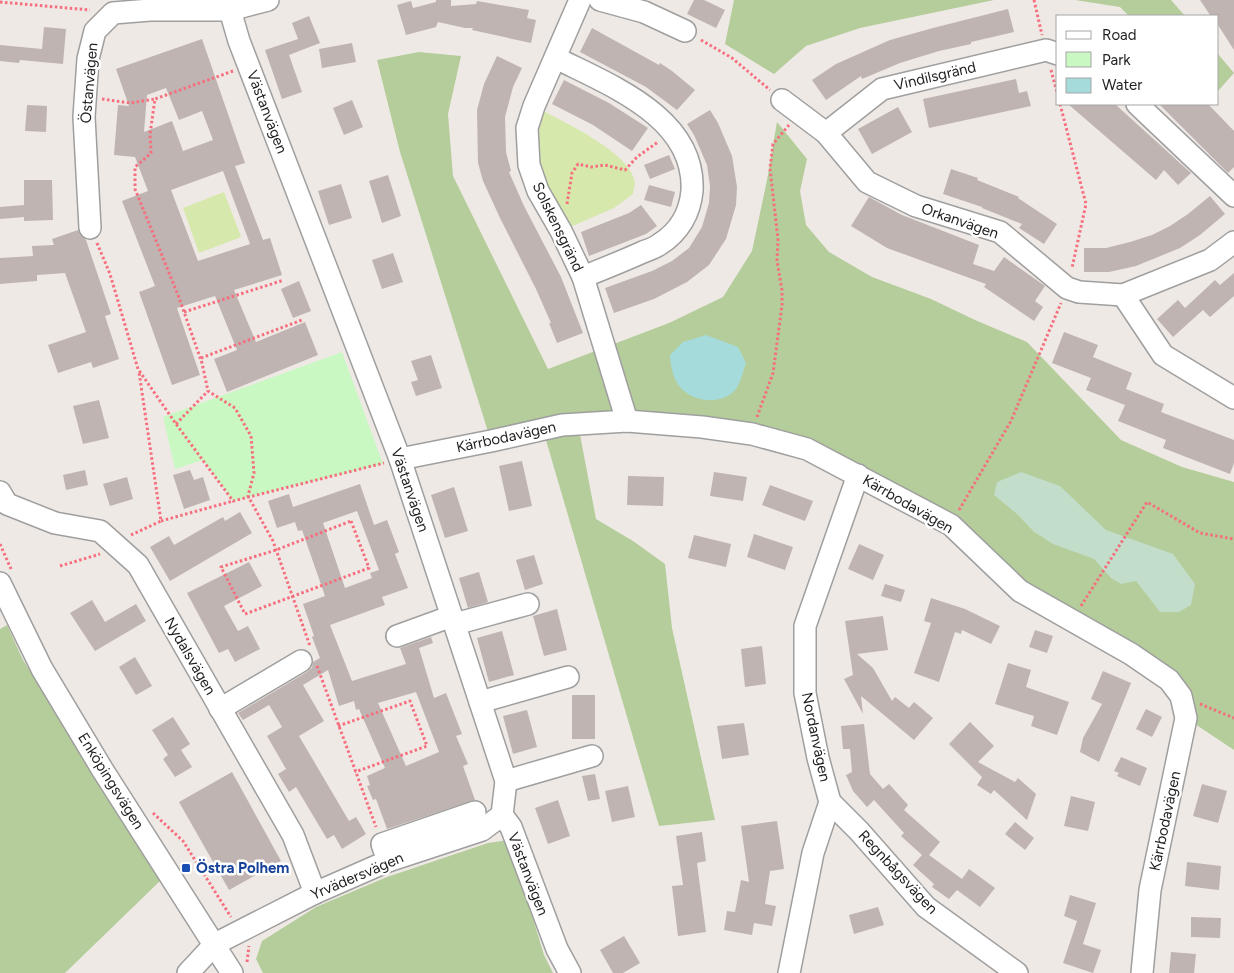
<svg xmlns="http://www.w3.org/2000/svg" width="1234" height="973" font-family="Figtree,sans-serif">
  <rect width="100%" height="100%" fill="#efe9e5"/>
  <g fill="#d6e8ac">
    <path d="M 534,106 C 559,120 632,152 635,183 C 635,186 633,191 633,194 L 614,208 L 561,231 L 538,191 Z"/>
    <polygon points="224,192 241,237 199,253 183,208"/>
  </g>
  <g fill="#b4cd9a">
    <polygon points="734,0 994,0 860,28 806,46 774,74 725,44"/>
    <polygon points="1075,0 1171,0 1185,16 1129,16 1120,7"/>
    <polygon points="419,52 461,56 448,114 453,176 548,369 669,323 723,297 752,251 767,180 777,122 807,159 800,191 806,225 829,252 872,277 931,299 975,320 1027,342 1121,440 1182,467 1234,482 1234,750 1186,718 1181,696 1071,621 951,525 807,449 578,424 596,519 633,541 665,564 672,628 715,820 659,826 543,430 491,441 400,152 377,60"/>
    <polygon points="1218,54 1234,73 1218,91"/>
    <polygon points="7,625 23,660 160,881 65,973 0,973 0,629"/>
    <polygon points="509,840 544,955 553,973 263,973 256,959 262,941 316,907 387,877 488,843"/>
  </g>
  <polygon fill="#c2ddca" points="1021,472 1060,486 1106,530 1173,554 1195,584 1191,605 1179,612 1160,612 1136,581 1121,584 1111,578 1094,559 1053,544 1034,532 1017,514 994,495 997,482"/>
  <polygon fill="#caf8c3" points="342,352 383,464 233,501 203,460 175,469 163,417"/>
  <path fill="#a6dbdb" d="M 706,335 L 738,347 L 746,363 C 743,371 741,382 736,389 C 724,404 698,403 684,391 C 673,382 671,368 670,355 L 683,342 Z"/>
  <g fill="#bfb4b1" fill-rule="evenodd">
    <polygon points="436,0 451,0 451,6 476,4 477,1 529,10 527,18 536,20 531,43 472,30 473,28 465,28 438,22 436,27 406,35 397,5 411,1 413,8 436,2"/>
    <polygon points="694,0 704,0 725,10 716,28 687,14"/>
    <polygon points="1200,0 1234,0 1234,50 1218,25 1218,16 1210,15"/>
    <polygon points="1008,9 1014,32 971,42 971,44 939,51 900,63 862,79 861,76 826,100 812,80 836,64 890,40 933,28"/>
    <polygon points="309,16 320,43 289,55 302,92 282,99 265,50 298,39 292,23"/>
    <polygon points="44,27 66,29 63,64 20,60 19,63 0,61 0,45 42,49"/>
    <polygon points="592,28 659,65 660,63 672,71 695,90 677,110 646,87 580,52"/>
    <path d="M 202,39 L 245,163 L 235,166 L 263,240 L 270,238 L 282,275 L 234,290 L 256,342 L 305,322 L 318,355 L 227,392 L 214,359 L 237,350 L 215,296 L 177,308 L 200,375 L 172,385 L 139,292 L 155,286 L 122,201 L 148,191 L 135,157 L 114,155 L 118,105 L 129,106 L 116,69 ZM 166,88 L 179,120 L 202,111 L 213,140 L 183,151 L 172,121 L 144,132 L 147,95 ZM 223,171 L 250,244 L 198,261 L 171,190 Z"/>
    <polygon points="352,43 356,62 322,68 319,49"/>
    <polygon points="497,56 522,68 513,87 505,117 506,152 511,171 509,172 524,206 561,277 583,333 557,343 549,323 551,323 536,289 500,218 483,181 478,163 477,110 484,84"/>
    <polygon points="1016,79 1019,93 1027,91 1031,106 929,128 923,99"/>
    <polygon points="564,80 609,103 648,128 632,151 593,125 552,104"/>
    <polygon points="352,100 363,127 344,135 333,108"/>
    <polygon points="1068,104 1115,104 1191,173 1178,185 1164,170 1156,180"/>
    <polygon points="1159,104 1208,104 1234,131 1234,167 1228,173"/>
    <polygon points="27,105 47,106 46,132 25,131"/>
    <polygon points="898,107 912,132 872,154 858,129"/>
    <polygon points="710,110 718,123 732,156 737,187 736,205 726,239 709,265 687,282 654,299 614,313 605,288 652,271 672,261 689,248 702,227 709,203 710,186 707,165 694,135 687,124"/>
    <polygon points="669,155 675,169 650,179 644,165"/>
    <polygon points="951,169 978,178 977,180 1019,197 1018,198 1057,224 1044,244 1019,228 1022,224 982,208 982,207 943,194"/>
    <polygon points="388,175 401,216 382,223 369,181"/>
    <polygon points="24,180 52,180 53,220 24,221 24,217 0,219 0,207 24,205"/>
    <polygon points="341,184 352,218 329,225 318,191"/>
    <polygon points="649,185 675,192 671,207 644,200"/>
    <polygon points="1210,196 1225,214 1200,235 1180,248 1136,266 1109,272 1084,272 1084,248 1106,248 1130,242 1152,235 1170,226 1188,214"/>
    <polygon points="869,197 902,215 979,245 973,264 994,271 1004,257 1045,286 1035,301 1043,307 1034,321 984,287 986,284 887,248 851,226"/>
    <polygon points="641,205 657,226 646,234 589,256 581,232 629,213"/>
    <polygon points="78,230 80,235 86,240 111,314 105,316 119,359 93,368 91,362 58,373 48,345 86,332 65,273 37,275 37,281 0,284 0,258 33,256 32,246 54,245 52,239"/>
    <polygon points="393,253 403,282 382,289 372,260"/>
    <polygon points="1234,273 1234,296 1210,317 1203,310 1173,337 1157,319 1178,300 1185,308 1215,280 1220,285"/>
    <polygon points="299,281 311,311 293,318 281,289"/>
    <polygon points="1064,332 1098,345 1093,357 1132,373 1126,389 1164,404 1161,412 1234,440 1234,463 1230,474 1163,448 1166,440 1118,421 1125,405 1086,390 1091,378 1052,363"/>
    <polygon points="431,355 442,388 416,396 411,382 418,380 411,361"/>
    <polygon points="99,400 109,438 83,444 73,406"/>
    <polygon points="522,461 532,506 509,511 499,466"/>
    <polygon points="85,470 88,485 66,490 63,475"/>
    <polygon points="190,470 194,480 203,477 210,500 184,509 173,475"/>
    <polygon points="714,472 747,477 743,501 710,496"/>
    <polygon points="628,476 664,477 663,506 627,505"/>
    <polygon points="127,477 133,499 110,506 103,484"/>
    <path d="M 360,484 L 374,525 L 387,520 L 399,552 L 395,554 L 408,588 L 382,597 L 385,605 L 330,625 L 352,681 L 406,664 L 400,648 L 431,637 L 433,643 L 419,648 L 434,698 L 446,693 L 462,734 L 456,736 L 468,764 L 463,766 L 475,800 L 387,829 L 376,799 L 373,800 L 367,786 L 370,785 L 367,776 L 385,768 L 359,709 L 356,710 L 354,701 L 339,706 L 328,670 L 303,685 L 324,721 L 299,736 L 349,821 L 356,817 L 366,834 L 342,849 L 334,835 L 327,839 L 296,787 L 289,792 L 278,774 L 286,769 L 267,736 L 282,727 L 269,705 L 243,720 L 238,713 L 307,672 L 312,668 L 313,662 L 320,658 L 312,637 L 314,636 L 303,604 L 325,596 L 302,530 L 298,531 L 295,522 L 277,528 L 268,501 L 289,494 L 293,507 ZM 357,511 L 379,570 L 370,573 L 372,578 L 345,588 L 323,523 ZM 416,692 L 439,752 L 406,766 L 378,703 Z"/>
    <polygon points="770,485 813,501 805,521 762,505"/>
    <polygon points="454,487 468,531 445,538 431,495"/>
    <polygon points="240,512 252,533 170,581 150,547 169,536 174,545 223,517 225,521"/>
    <polygon points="754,534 793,547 785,570 747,557"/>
    <polygon points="694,535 731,544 726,567 688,558"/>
    <polygon points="859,544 884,555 873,580 848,569"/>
    <polygon points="534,555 543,584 525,590 516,560"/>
    <polygon points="249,562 262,586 224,606 238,631 248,626 260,649 235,662 228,649 219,653 187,593"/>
    <polygon points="479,572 488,602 468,608 459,578"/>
    <polygon points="885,584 905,590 901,602 881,596"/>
    <polygon points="931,598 965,609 1000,626 991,644 962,630 961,634 955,632 939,682 914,673 931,623 924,621"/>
    <polygon points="92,600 105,622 136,604 146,621 95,651 70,613"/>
    <polygon points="557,609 567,650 544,656 533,616"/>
    <polygon points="883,616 888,650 857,654 873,668 892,701 895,697 909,708 914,702 933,718 914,740 861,696 863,714 844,679 853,675 845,621"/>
    <polygon points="1035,630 1053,636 1047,653 1029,647"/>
    <polygon points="502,631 514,675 489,682 477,638"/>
    <polygon points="762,646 766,684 745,687 741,649"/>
    <polygon points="135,657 152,686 136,695 119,667"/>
    <polygon points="1008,663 1031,670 1026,687 1069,702 1057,735 1031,726 1034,716 995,704"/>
    <polygon points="1103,671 1131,683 1099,762 1080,752 1083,738 1102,704 1091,699"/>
    <rect x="572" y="695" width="23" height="44"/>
    <polygon points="1146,709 1162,717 1152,737 1136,729"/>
    <polygon points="527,710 537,747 513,754 503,716"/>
    <polygon points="173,717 190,744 181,750 192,767 175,777 163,759 168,755 152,730"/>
    <polygon points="970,722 994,746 978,762 1015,782 1018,778 1036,794 1027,820 994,790 991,794 977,785 982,777 949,744"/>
    <polygon points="744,723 749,755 722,759 717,726"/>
    <polygon points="864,724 870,774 883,789 889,784 908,805 904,810 940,842 929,855 962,879 969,869 995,888 980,907 957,890 949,899 932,887 934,884 913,865 922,855 901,836 904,833 874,800 867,807 853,791 846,775 852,772 850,749 843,749 841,726"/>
    <polygon points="1121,757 1147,768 1140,786 1117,776 1119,773 1114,771"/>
    <polygon points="232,772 281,861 229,890 179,802"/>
    <polygon points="595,774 600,799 588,801 582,776"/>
    <polygon points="1202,784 1227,791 1218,823 1193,816"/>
    <polygon points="628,786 635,817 612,822 605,791"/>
    <polygon points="1071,796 1095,802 1088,831 1064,826"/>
    <polygon points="558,800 570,836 548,844 535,808"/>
    <polygon points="777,821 784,869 770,871 765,904 776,906 772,926 754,923 752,935 724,930 727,911 735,912 741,880 749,882 741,826"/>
    <polygon points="1015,822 1034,838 1025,850 1005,834"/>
    <polygon points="702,832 706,861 697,863 706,932 678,936 672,886 683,885 676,836"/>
    <polygon points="1187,862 1221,866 1219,890 1185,886"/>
    <polygon points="1070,895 1096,903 1083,944 1101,950 1093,973 1063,963 1077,921 1064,916"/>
    <polygon points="878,907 884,925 854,934 849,915"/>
    <polygon points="1191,917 1221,918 1220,938 1191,937"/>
    <polygon points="624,936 640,963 623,973 613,973 600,950"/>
    <polygon points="1171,952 1196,954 1194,973 1169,973"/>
  </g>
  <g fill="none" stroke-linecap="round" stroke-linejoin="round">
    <g stroke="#9f9f9f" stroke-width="24">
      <g id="minor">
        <polyline points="580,0 534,106 527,128 529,165 538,191 561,231 583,277 627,421"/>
        <polyline points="600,0 644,12 685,31"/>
        <polyline points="230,10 239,41 400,459 506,781 502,815 511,827 557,949 570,973"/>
        <path d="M 556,58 C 609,85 696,117 692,191 C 690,213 679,232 660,244 C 655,248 648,250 643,252 C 623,261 603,269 583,277"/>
        <polyline points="782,100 826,133 867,182 916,206 1000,232 1067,288 1079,292 1123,295 1210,260 1234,242"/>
        <polyline points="1137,104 1234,196"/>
        <polyline points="826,133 882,89 1046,50 1058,54"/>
        <polyline points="90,228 84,117 88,59 95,31 113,13 150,10 230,10 268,0"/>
        <polyline points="1123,295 1163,355 1234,398"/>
        <polyline points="400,459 491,441 562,425 627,421 702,427 752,434 807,449 951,525 1020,591 1131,654 1169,680 1181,696 1186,718 1150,890 1142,973"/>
        <polyline points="0,492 7,504 55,523 100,531 138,565 293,835 315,893"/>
        <polyline points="0,583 42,669 102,769 232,973"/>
        <polyline points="455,624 528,604"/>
        <polyline points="397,636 452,616"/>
        <polyline points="480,702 568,677"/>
        <polyline points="220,709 301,661"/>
        <polyline points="506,781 592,756"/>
        <polyline points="830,802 859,831 926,907 1017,973"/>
        <polyline points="388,861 382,844 475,812"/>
        <polyline points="188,973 215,944 315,893 388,861 482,830 502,815"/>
        <polyline points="789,973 813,853 830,802 818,758 805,693 805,626 858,475"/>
      </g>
    </g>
    <g stroke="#f66f7e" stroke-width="3" stroke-dasharray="2.5 2.5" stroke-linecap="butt">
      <polyline points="1034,0 1042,35"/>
      <polyline points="0,2 90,10"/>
      <polyline points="701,40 732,58 770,90"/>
      <polyline points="1051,70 1058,96"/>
      <polyline points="233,71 155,99 150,134 151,153 135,167 135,189 178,295 202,363 208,391 235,408 251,436 254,473 248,496 273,541 310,646"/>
      <polyline points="102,99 130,103 155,99"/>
      <polyline points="1060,104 1086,204 1072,268"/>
      <polyline points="567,204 572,173 578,164 591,167 605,165 625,170 637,157 658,142"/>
      <polyline points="97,243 110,274 138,369 176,424 233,501 384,463"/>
      <polyline points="184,312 284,280"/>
      <polyline points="201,358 302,320"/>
      <polyline points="757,417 773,373 782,305 782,290 777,261 778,240 770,168 773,144 789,125"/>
      <polyline points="176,424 208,391"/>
      <polyline points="959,510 1011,421 1061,303"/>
      <polyline points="161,521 233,501"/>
      <polygon points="351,521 369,568 245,614 221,567 276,550"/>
      <polyline points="131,535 161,521 139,372"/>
      <polyline points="0,544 11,569"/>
      <polyline points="60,566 100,554"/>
      <polyline points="1081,606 1147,502 1200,533 1234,539"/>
      <polyline points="317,666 376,827"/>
      <polyline points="1200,704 1234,718"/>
      <polyline points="338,726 410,701 427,746 355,772"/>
      <polyline points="153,813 183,841 231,917"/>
      <polyline points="247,962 249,946"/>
    </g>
    <use href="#minor" stroke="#fff" stroke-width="21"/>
  </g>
  <rect fill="#1a4fb4" stroke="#fff" stroke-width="2" x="181" y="863" width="10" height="10" rx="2.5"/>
  <g text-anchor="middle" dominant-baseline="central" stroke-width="5" stroke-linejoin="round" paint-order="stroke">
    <g font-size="15" fill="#1e1e1e" stroke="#fff">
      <text transform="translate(935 76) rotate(-13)">Vindilsgränd</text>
      <text transform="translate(89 83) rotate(-85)">Östanvägen</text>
      <text transform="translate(267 112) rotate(69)">Västanvägen</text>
      <text transform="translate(960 221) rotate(19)">Orkanvägen</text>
      <text transform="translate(558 227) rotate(64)">Solskensgränd</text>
      <text transform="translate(506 437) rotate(-12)">Kärrbodavägen</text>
      <text transform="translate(410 490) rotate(71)">Västanvägen</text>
      <text transform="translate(908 504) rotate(30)">Kärrbodavägen</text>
      <text transform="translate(190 656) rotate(60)">Nydalsvägen</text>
      <text transform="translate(816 737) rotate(78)">Nordanvägen</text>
      <text transform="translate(111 781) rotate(58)">Enköpingsvägen</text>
      <text transform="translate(1165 821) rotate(-78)">Kärrbodavägen</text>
      <text transform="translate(898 872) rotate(47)">Regnbågsvägen</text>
      <text transform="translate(528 874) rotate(69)">Västanvägen</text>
      <text transform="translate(357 876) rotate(-23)">Yrvädersvägen</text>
    </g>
    <g font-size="15" font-weight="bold" fill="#164399" stroke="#fff" text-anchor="start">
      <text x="196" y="868">Östra Polhem</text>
    </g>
  </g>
  <rect x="1056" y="15" width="162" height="90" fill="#ffffff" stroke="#a5a5a5"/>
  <rect x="1066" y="31" width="25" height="8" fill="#ffffff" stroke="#a5a5a5"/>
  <text x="1102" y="40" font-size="15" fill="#1e1e1e">Road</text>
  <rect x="1066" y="52" width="25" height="15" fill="#caf8c3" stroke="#a5a5a5"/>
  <text x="1102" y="65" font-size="15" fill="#1e1e1e">Park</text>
  <rect x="1066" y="78" width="25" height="15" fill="#a6dbdb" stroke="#a5a5a5"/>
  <text x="1102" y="90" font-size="15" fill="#1e1e1e">Water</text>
</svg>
